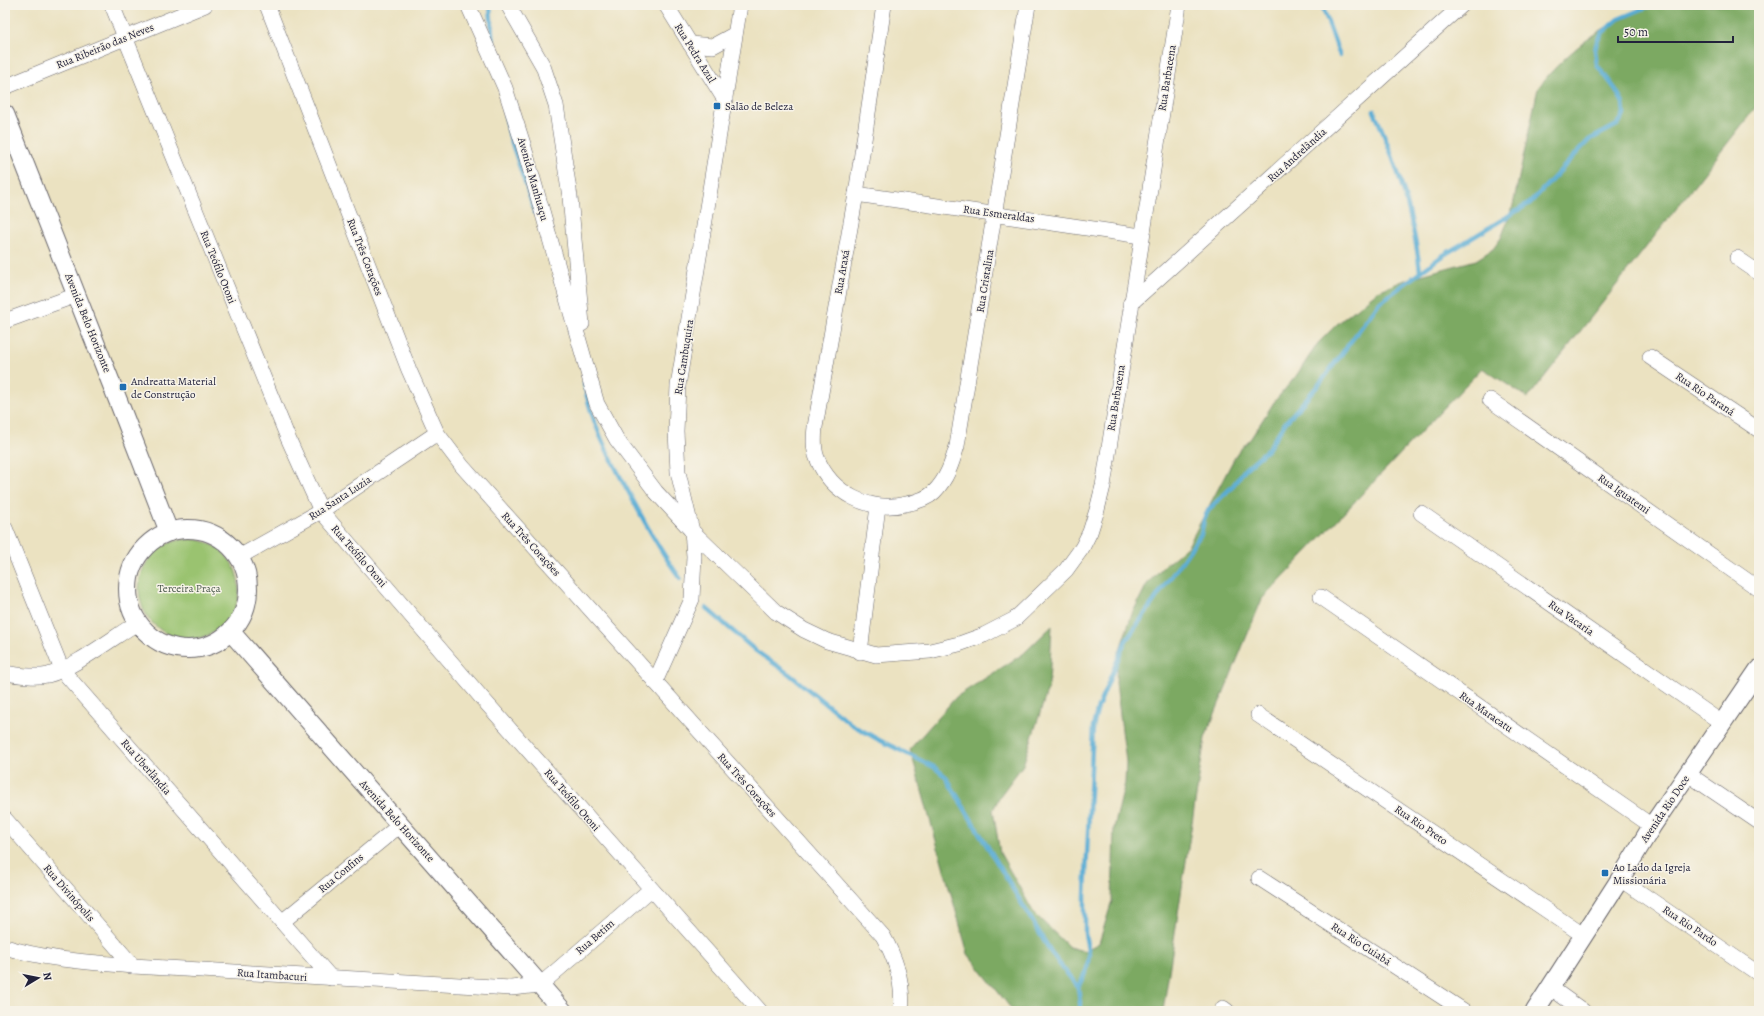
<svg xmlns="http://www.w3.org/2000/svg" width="1764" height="1016" font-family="Alegreya,serif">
  <rect width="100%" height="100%" fill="#f7f3e8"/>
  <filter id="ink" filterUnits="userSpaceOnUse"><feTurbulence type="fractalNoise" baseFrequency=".025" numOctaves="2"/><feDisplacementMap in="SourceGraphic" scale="8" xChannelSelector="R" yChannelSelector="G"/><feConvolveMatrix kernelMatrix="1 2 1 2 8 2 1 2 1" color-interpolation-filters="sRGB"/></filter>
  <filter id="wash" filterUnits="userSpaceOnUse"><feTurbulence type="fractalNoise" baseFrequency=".012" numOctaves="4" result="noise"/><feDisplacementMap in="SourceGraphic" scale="16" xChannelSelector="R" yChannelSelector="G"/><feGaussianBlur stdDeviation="0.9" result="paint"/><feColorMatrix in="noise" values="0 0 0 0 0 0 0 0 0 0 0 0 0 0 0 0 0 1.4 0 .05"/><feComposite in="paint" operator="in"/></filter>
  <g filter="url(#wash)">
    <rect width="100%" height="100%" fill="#ebe2c1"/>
    <circle fill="#9ac370" stroke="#5e7256" cx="189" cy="589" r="50"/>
    <path fill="#7ba962" stroke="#4e664e" d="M 1649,5 L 1759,5 L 1759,103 L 1528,398 L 1482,368 L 1262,599 L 1205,738 L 1163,1011 L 1013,1011 L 968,954 L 910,749 L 956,697 L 1023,654 L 1052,626 L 1049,685 L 1042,707 L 1023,765 L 1000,796 L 993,810 L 1000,853 L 1034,913 L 1069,947 L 1084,951 L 1099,943 L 1112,901 L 1114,828 L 1125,783 L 1126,762 L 1116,683 L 1117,658 L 1132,614 L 1147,584 L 1163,567 L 1188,546 L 1237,453 L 1251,438 L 1274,402 L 1296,376 L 1318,343 L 1336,325 L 1378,291 L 1410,278 L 1476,260 L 1493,249 L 1501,238 L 1512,210 L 1538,88 C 1555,65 1583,40 1608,26 C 1621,19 1637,14 1649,5 Z"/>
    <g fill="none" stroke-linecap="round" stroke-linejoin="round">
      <g stroke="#58acd4" stroke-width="4.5">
        <polyline points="490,5 493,47"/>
        <polyline points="1322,5 1340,56"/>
        <polyline points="504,107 510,137 535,213"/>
        <path d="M 1374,111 C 1397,164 1413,213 1420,271"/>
        <path d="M 584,383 C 592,425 608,454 628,491 C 644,521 660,551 680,578"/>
        <polyline points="706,608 756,651 789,674 851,724 879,740 934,767 945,776 1054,957 1078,987"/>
        <polyline points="1081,1011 1078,987 1087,969 1089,954 1085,934 1085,896 1093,727 1098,707 1125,642 1201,534 1204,519 1209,509 1232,487 1245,469 1268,449 1285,423 1321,382 1379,303 1442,256 1530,203 1589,140 1617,125 1621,120 1624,114 1623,103 1616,90 1597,65 1595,50 1597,41 1602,33 1618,19 1652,5"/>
      </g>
    </g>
  </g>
  <g filter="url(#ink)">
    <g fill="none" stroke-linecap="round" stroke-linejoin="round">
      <g stroke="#68656a" stroke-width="16">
        <g id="minor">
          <polyline points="112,5 288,438 321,511 481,697 760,1011"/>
          <path d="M 267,5 L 409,370 L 437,433 L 462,466 L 883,936 C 896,959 904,984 901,1011"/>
          <polyline points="468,5 505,88 523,144 597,404 617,440 656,492 692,531 776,612 804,630 827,641 876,655 930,651 959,644 984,635 1015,619 1066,570 1082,548 1090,532 1097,510 1103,486 1179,5"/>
          <polyline points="508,5 543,66 556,105 570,197 582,324"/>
          <polyline points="666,5 725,100"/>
          <path d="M 884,5 L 856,194 L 815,427 C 814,437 813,448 817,458 C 831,493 869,513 906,504 C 916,502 927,499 934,492 C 947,479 952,463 957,446 L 1028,5"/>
          <polyline points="690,44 713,46 735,34"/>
          <polyline points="5,87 205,5"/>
          <polyline points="856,194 1141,236"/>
          <polyline points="1737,258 1759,273"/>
          <polyline points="1130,304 1462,5"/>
          <polyline points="5,321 77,295"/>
          <polyline points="1650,357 1759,430"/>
          <polyline points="1490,400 1759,589"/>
          <polyline points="1421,513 1722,723"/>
          <polyline points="5,528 62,670 331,978"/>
          <polyline points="239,557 321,511 437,433"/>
          <polyline points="1321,597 1652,826"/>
          <polyline points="860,652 878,506"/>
          <path d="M 5,673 C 19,675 34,678 48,675 C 72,669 114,637 137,623"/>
          <polyline points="655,682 692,599 694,556 692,531 678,472 676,431 678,386 740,5"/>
          <polyline points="1258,715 1583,935"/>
          <polyline points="1688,774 1759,822"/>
          <polyline points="5,819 133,966"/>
          <polyline points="1259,878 1464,1011"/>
          <polyline points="1620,879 1759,974"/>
          <polyline points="282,922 400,825"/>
          <path d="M 5,947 C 47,960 90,962 133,966 L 511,988 L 540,985 L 650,890"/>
          <polyline points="1551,988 1583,1011"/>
          <polyline points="1223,1008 1227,1011"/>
        </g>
      </g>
      <g stroke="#68656a" stroke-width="20">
        <g id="tertiary">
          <polyline points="5,114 119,403 169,532"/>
          <circle cx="188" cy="589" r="60"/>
          <polyline points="231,632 563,1011"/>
          <polyline points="1535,1011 1620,879 1652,826 1759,669"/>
        </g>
      </g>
      <use href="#minor" stroke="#fff" stroke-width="15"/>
      <use href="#tertiary" stroke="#fff" stroke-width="18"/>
    </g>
  </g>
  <g fill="#1f6fb2" stroke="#f7f3e8" stroke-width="1.5">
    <rect x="713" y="102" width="8" height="8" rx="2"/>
    <rect x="119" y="383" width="8" height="8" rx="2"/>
    <rect x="1601" y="869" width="8" height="8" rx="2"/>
  </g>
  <g text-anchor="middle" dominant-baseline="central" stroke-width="3" stroke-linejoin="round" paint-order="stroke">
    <g font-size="11" fill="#22223b" stroke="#f7f3e8">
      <text transform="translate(105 46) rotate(-22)">Rua Ribeirão das Neves</text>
      <text transform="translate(695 53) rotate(58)">Rua Pedra Azul</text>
      <text transform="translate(1167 78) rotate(-81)">Rua Barbacena</text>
      <text transform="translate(1297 155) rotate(-42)">Rua Andrelândia</text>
      <text transform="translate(533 179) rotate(74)">Avenida Manhuaçu</text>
      <text transform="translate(999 214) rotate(8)">Rua Esmeraldas</text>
      <text transform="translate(365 257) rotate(69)">Rua Três Corações</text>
      <text transform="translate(218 267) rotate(68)">Rua Teófilo Otoni</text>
      <text transform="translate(842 272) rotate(-80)">Rua Araxá</text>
      <text transform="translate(985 281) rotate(-81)">Rua Cristalina</text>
      <text transform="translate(88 323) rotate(68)">Avenida Belo Horizonte</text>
      <text transform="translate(684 357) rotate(-81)">Rua Cambuquira</text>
      <text transform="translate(1705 394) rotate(34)">Rua Rio Paraná</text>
      <text transform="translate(1116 398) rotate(-81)">Rua Barbacena</text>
      <text transform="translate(1624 494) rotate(35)">Rua Iguatemi</text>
      <text transform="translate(340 498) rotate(-33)">Rua Santa Luzia</text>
      <text transform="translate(531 544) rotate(48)">Rua Três Corações</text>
      <text transform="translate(359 556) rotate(49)">Rua Teófilo Otoni</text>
      <text transform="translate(1571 618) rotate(35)">Rua Vacaria</text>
      <text transform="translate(1486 712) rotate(35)">Rua Maracatu</text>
      <text transform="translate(146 767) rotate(49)">Rua Uberlândia</text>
      <text transform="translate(747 785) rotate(48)">Rua Três Corações</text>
      <text transform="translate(572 800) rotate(49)">Rua Teófilo Otoni</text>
      <text transform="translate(1665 809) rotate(-56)">Avenida Rio Doce</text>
      <text transform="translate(397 821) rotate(48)">Avenida Belo Horizonte</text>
      <text transform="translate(1421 825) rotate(34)">Rua Rio Preto</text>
      <text transform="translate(341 873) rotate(-40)">Rua Confins</text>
      <text transform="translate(69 893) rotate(49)">Rua Divinópolis</text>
      <text transform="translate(1690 926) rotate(34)">Rua Rio Pardo</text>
      <text transform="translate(595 937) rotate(-41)">Rua Betim</text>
      <text transform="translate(1361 944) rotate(33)">Rua Rio Cuiabá</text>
      <text transform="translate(272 975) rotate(4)">Rua Itambacuri</text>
    </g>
    <g font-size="11" fill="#22223b" stroke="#f7f3e8" text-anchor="start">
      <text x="725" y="106">Salão de Beleza</text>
      <text x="131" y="381">Andreatta Material<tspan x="131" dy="13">de Construção</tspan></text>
      <text x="1613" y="867">Ao Lado da Igreja<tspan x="1613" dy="13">Missionária</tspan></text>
    </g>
    <g font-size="11" fill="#4c5a4e" stroke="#f7f3e8">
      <text x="189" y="588">Terceira Praça</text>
    </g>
  </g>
  <rect width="1764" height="1016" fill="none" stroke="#f7f3e8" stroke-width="20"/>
  <g transform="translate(38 978) rotate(80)" stroke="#f7f3e8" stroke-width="3" paint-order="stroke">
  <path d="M0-3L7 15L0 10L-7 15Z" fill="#22223b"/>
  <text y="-6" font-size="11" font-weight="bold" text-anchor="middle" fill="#22223b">N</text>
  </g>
  <path d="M1618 36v6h115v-6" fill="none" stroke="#22223b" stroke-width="2"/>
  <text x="1624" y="36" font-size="12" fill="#22223b" stroke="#f7f3e8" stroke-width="3" paint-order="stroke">50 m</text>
</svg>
